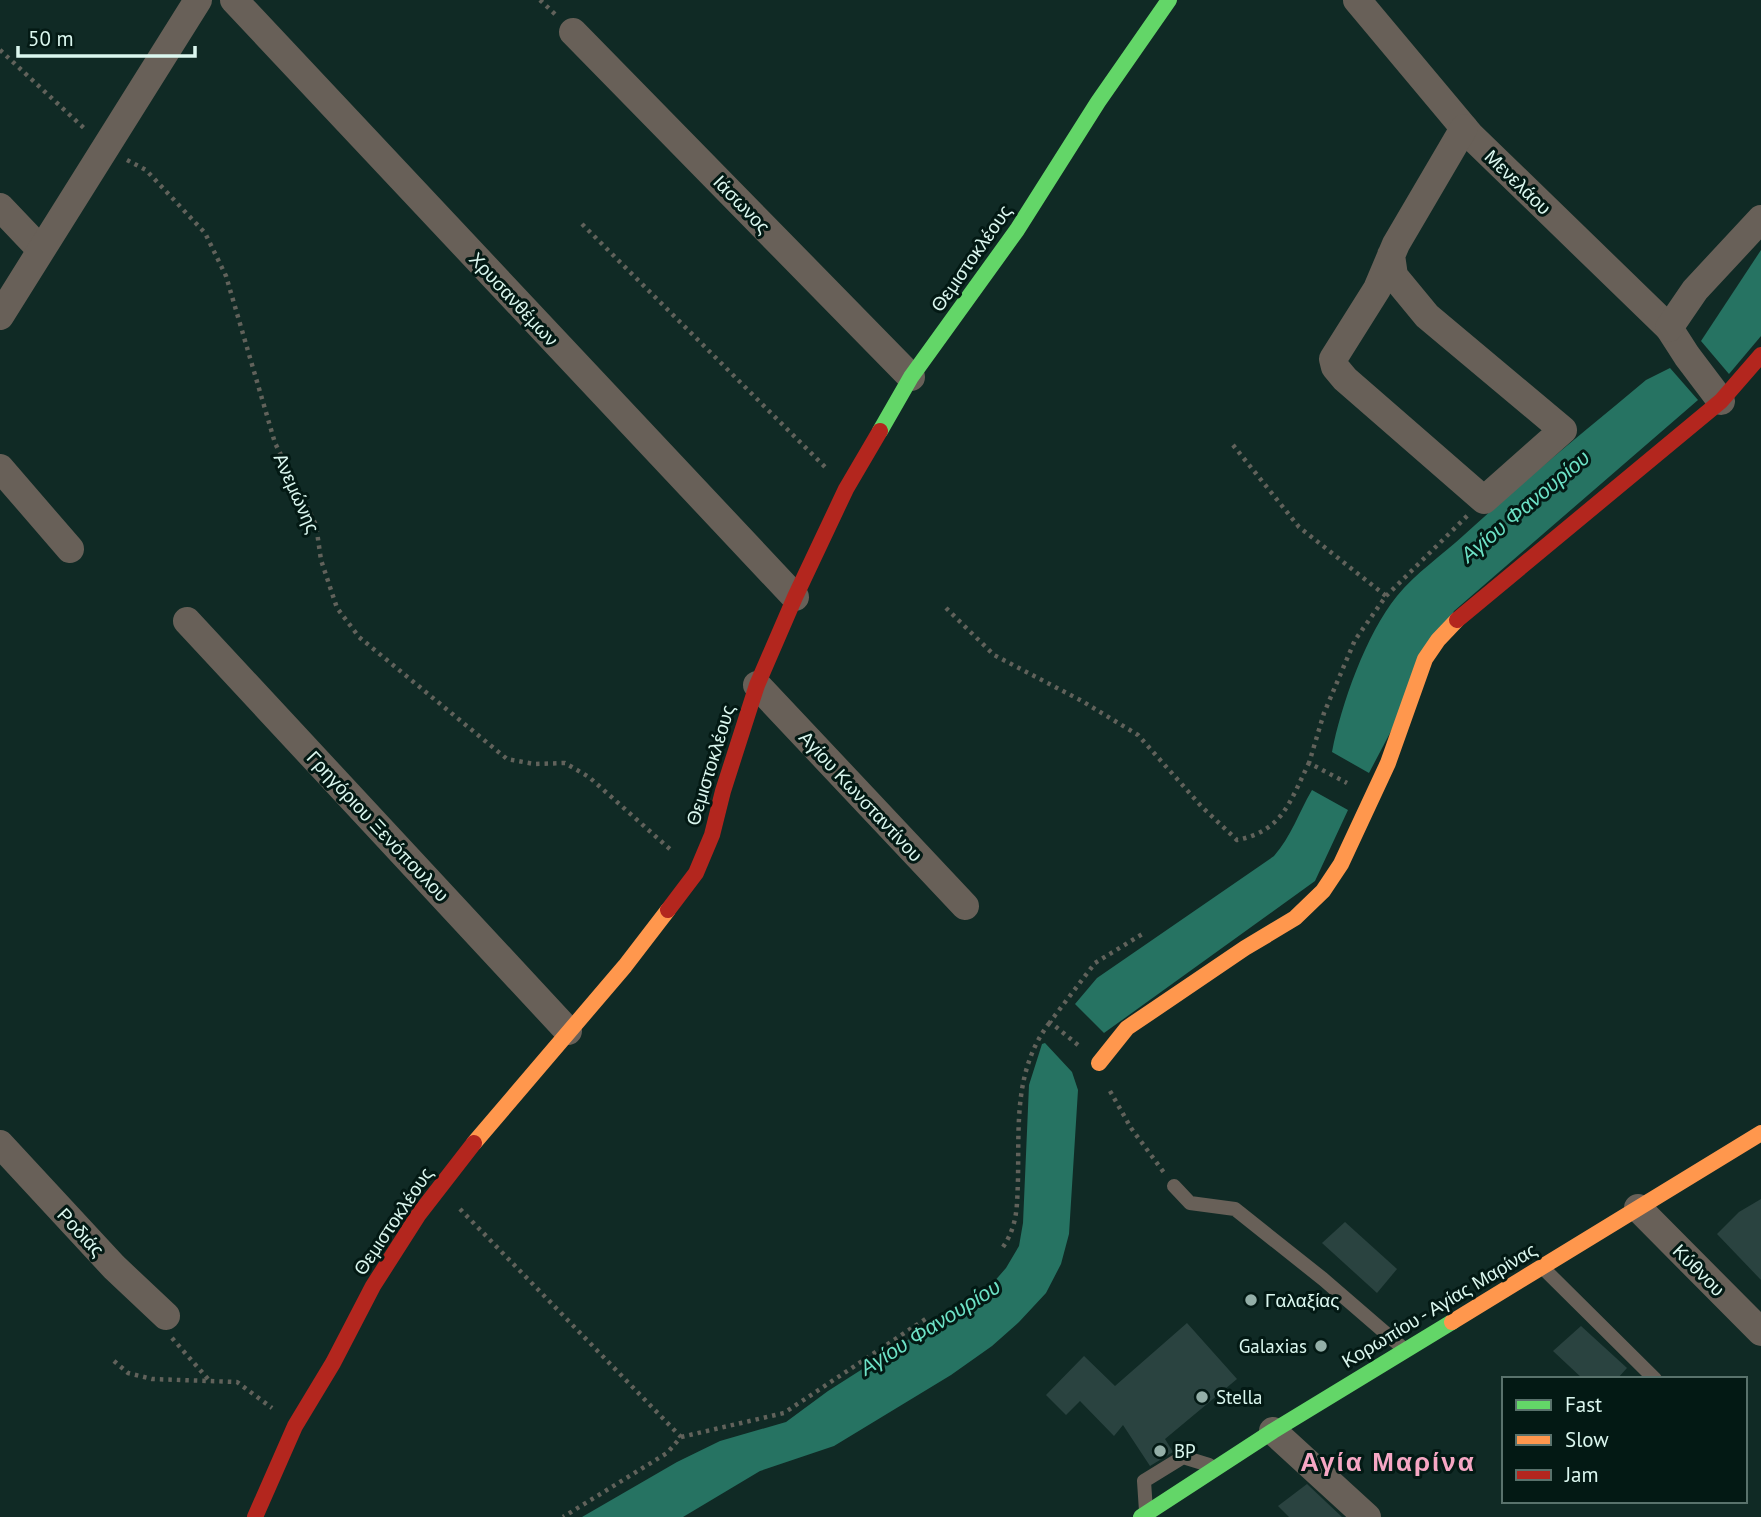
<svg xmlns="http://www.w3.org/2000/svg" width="1761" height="1517" font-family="'PT Sans',sans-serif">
  <rect width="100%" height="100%" fill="#102a25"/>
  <g fill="#267362">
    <polygon points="1761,250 1761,336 1729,374 1701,341"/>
    <path d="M 1670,368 L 1698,400 L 1454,611 L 1369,773 L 1332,752 C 1341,705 1366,634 1397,596 C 1416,573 1442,555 1464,535 C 1523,481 1585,431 1646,380 Z"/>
    <path d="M 1312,790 L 1348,810 L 1315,881 L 1104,1033 L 1075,1004 L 1097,978 L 1274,856 C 1291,837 1299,812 1312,790 Z"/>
    <polygon points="1045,1043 1072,1072 1078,1090 1069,1234 1061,1264 1046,1293 1019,1322 992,1346 951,1375 834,1446 760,1471 683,1517 582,1517 677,1462 720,1441 786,1422 828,1391 961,1306 992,1284 1006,1268 1019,1246 1023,1223 1029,1085 1042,1044"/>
  </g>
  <g fill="#2a4340">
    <polygon points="1761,1199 1761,1280 1717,1234 1739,1212"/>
    <polygon points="1345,1222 1397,1269 1377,1293 1322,1243"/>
    <polygon points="1187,1323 1237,1379 1165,1439 1173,1452 1150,1466 1123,1425 1114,1436 1080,1401 1066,1415 1046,1395 1084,1356 1115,1386"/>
    <polygon points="1581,1326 1627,1368 1617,1379 1583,1379 1553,1351"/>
    <polygon points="1307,1484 1342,1517 1289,1517 1278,1506"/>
  </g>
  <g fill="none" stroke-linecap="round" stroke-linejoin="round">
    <g stroke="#61625b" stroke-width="4.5" stroke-dasharray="3.5 5" stroke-linecap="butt">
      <polyline points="540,0 557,16"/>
      <polyline points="0,50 86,130"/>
      <polyline points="127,160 146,170 205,233 226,276 275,443 316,525 321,560 337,608 359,637 507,759 534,764 565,763 589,777 672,851"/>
      <polyline points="582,224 826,468"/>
      <polyline points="1233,445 1299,527 1386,596 1355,640 1324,713 1309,763 1347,783"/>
      <polyline points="1386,596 1468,515"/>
      <path d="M 946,608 L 994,655 L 1082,701 L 1138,735 L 1202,807 L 1237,840 C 1283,831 1290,801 1309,763"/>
      <polyline points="1078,1045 1050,1022 1095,963 1144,933"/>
      <polyline points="1110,1091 1131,1128 1165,1174"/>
      <polyline points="460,1209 681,1437 667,1453 563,1517"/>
      <path d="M 1003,1247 C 1018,1225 1017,1205 1018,1179 C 1019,1123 1014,1069 1050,1022"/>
      <polyline points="172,1338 208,1379"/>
      <polyline points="114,1361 128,1373 152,1379 237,1382 272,1408"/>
      <polyline points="681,1437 784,1413 927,1318"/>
    </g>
    <g stroke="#686058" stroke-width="14">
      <polyline points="1174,1186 1190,1203 1235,1209 1323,1279 1404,1349"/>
      <polyline points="1543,1268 1655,1379"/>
      <polyline points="1146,1511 1144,1481 1183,1457 1209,1465"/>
    </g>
    <g stroke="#686058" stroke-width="28">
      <polyline points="234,0 795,597"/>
      <polyline points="1357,0 1470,135 1669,328 1687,356 1721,401"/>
      <polyline points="573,32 911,377"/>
      <polyline points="0,207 40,249"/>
      <polyline points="1391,255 1394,276 1427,316 1563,430 1484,500 1345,379 1335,367 1333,359 1377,289 1396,244 1464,128"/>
      <polyline points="0,316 198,0"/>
      <polyline points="1669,328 1695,290 1761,219"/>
      <polyline points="0,468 70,549"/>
      <polyline points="187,621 568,1031"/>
      <polyline points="757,685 965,906"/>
      <polyline points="0,1144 114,1267 166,1316"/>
      <polyline points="1638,1208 1761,1332"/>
      <polyline points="1273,1431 1367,1517"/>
    </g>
    <g stroke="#63d668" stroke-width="16">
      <polyline points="880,431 911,377 1017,230 1098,102 1169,0"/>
      <polyline points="1141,1517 1273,1431 1452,1322"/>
    </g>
    <g stroke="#ff974d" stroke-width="16">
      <polyline points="1099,1063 1127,1028 1245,948 1295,918 1323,891 1341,864 1388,763 1425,659 1438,640 1457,620"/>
      <polyline points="474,1143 625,966 668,910"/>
      <polyline points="1452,1322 1761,1133"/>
    </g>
    <g stroke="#b3261e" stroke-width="16">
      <polyline points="1457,620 1721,401 1761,355"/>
      <polyline points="668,910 696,873 712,835 723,791 757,685 795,597 846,489 880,431"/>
      <polyline points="255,1517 295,1426 333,1363 373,1286 419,1214 474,1143"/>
    </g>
  </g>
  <g fill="#94afa8" stroke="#031914" stroke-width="2.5">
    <circle cx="1251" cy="1300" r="7"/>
    <circle cx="1321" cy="1346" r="7"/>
    <circle cx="1202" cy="1397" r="7"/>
    <circle cx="1160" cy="1451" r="7"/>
  </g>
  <g text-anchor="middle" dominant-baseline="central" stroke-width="6" stroke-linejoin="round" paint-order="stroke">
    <g font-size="19" fill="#dbf7ef" stroke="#031914">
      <text transform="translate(1518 182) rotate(44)">Μενελάου</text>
      <text transform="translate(742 204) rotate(46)">Ιάσωνος</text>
      <text transform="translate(971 258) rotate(-55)">Θεμιστοκλέους</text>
      <text transform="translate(514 299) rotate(47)">Χρυσανθέμων</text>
      <text transform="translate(297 493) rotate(66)">Ανεμώνης</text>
      <text transform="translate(710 765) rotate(-73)">Θεμιστοκλέους</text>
      <text transform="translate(861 796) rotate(47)">Αγίου Κωνσταντίνου</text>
      <text transform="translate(378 826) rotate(47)">Γρηγόριου Ξενόπουλου</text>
      <text transform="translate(393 1221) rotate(-56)">Θεμιστοκλέους</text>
      <text transform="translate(81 1232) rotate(47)">Ροδιάς</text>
      <text transform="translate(1699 1270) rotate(45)">Κύθνου</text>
      <text transform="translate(1439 1305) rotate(-31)">Κορωπίου - Αγίας Μαρίνας</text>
    </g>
    <g font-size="19" fill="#dbf7ef" stroke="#031914" text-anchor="start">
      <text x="1265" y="1300">Γαλαξίας</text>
      <text x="1307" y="1346" text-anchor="end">Galaxias</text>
      <text x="1216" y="1397">Stella</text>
      <text x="1174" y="1451">BP</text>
    </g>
    <g font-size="21" font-style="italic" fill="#6de2c6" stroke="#031914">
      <text transform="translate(1525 506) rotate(-40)">Αγίου Φανουρίου</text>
      <text transform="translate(930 1327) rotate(-32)">Αγίου Φανουρίου</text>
    </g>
    <g font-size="26" font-weight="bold" letter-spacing="2" fill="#f6a7c4" stroke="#031914">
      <text x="1388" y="1461">Αγία Μαρίνα</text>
    </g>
  </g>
  <rect x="1502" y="1377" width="245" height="126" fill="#031914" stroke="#59726c" stroke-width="2"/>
  <rect x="1516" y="1400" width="35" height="10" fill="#63d668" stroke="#59726c" stroke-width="2"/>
  <text x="1565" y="1412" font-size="21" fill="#dbf7ef">Fast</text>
  <rect x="1516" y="1435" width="35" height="10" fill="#ff974d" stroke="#59726c" stroke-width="2"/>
  <text x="1565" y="1447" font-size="21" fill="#dbf7ef">Slow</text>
  <rect x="1516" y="1470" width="35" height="10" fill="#b3261e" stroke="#59726c" stroke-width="2"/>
  <text x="1565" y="1482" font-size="21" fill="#dbf7ef">Jam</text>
  <path d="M18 46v10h177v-10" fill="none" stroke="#dbf7ef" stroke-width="3.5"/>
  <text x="28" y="46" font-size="21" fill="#dbf7ef" stroke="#031914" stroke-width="5" paint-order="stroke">50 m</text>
</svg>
